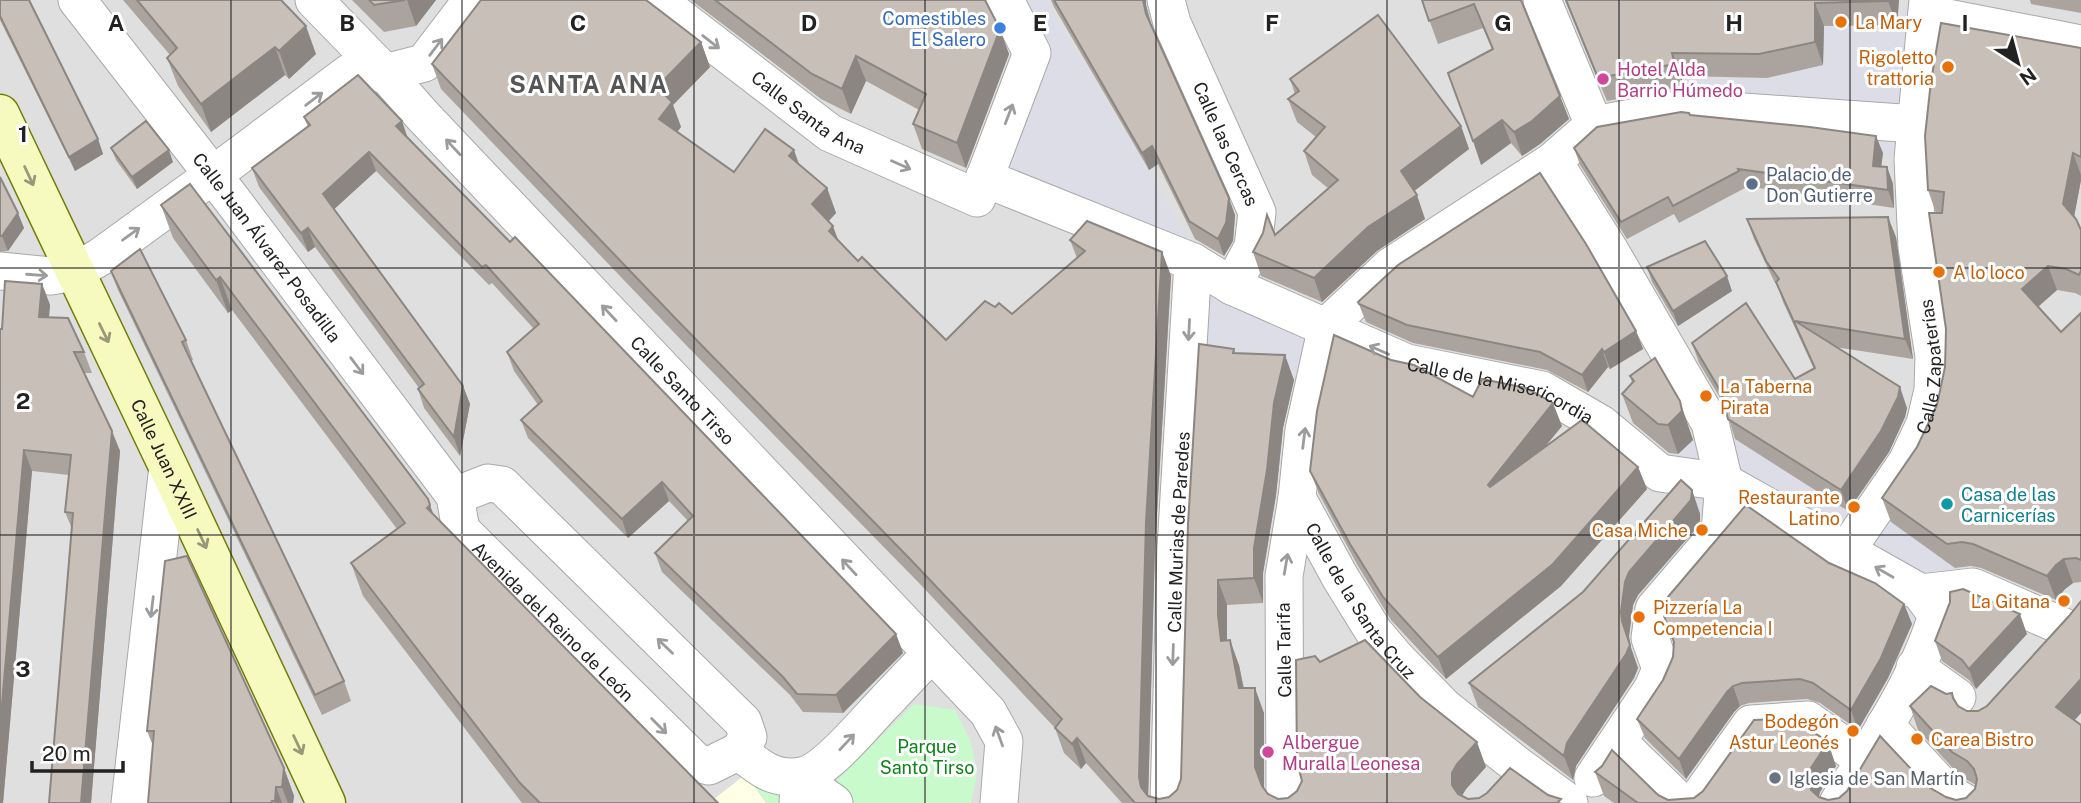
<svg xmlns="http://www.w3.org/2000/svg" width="2081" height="803" font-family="'Public Sans',sans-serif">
  <rect width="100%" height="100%" fill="#f2efe9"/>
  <rect fill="#e0dfdf" x="0" y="0" width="2081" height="803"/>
  <polygon fill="#ffffe5" points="746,774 766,803 709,803"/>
  <polygon fill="#c8facc" points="914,704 955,710 971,742 977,774 971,803 767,803 746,774 790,803 833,784"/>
  <polygon fill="#e2e2e2" points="506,506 735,735 695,747 467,521"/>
  <g fill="#dddde8">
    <polygon points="1027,0 1048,0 1049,5 1192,244 1004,168 1051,50"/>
    <polygon points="1918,0 1956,0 1931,163 1816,144 1680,97 1684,78 1767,78 1823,65 1824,26 1900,25 1902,9"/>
    <polygon points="1209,289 1308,332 1297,380 1259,378 1199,368"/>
    <polygon points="1706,427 1729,435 1858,517 1882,516 1976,581 1938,643 1882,603 1716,527 1678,494 1666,466"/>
  </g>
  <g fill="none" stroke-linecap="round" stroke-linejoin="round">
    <g stroke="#a9a9a9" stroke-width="39">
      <g id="street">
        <path id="s1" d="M77 0 233 201 455 496 461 530 697 763 709 766 739 751C758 767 774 781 802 776 827 771 867 720 886 701 901 685 916 669 931 654"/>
        <path id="s2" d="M314 0 385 73 422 115 988 712 1004 741 999 803"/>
        <path id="s3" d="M657 0 830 133 977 198 1032 53 1005 0"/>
        <path id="s4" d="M1166 0 1172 23 1257 212 1253 247 1232 286"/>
        <polyline points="1542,0 1594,125"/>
        <polyline points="1927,14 2081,44"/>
        <polyline points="1594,125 1686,108 1916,124"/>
        <polyline points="1553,161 1610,251 1710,423 1724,482 1720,532 1654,609 1650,638 1661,669 1653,688 1593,778"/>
        <path id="s5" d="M984 178 1193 262 1232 286 1407 363 1542 390 1601 424 1660 473 1724 482 1921 593 1937 615C1918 679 1873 746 1838 803"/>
        <polyline points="0,271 51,276 74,272 100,257 213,175 349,73 385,73 424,63 472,0"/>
        <path id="s6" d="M1327 326 1304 430 1297 498 1340 577 1374 632 1396 658 1444 707 1517 765 1569 803"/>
        <polyline points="1327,326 1391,266 1553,161 1594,125"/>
        <polyline points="455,496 488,483 502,485 743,722 748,737 739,751"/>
        <path id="s7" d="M1846 551 1907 462 1925 424 1933 390 1934 356 1917 247 1913 159 1928 0"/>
        <polyline points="1921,593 1973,587 2062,626"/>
        <polyline points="1915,667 1957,697"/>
        <polyline points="1885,725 1947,792 1965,803"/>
        <polyline points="1618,742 1681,803"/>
        <polyline points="130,803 168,466"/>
        <polyline points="801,803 798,800 817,791 834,803"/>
        <path id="s8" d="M1169 803 1176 548 1193 262"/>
        <polyline points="1290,803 1285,791 1284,576 1297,498"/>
        <polyline points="1695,803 1751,724 1808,720 1864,760"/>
      </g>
    </g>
    <g stroke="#707d05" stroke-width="41">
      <g id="secondary">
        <path id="s9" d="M0 114 168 466 326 803"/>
      </g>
    </g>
    <use href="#street" stroke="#fff" stroke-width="37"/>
    <use href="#secondary" stroke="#f7fabf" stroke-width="38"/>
  </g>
  <g fill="#aba49e">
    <polygon points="0,0 98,139 103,154 75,171 0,20"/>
    <polygon points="123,0 281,0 316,54 289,79 285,75 211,132 178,86 167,58 170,55"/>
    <polygon points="352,0 436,0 416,26 384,32"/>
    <polygon points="691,0 985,0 1009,54 966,168 922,149 913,124 919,110 866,81 851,114 821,99"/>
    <polygon points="1051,0 1146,0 1146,5 1151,23 1235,215 1233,241 1224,256 1195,239 1158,164 1149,170 1054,7"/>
    <polygon points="1422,0 1522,4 1569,119 1540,144 1522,156 1511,143 1481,165 1492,49 1483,28 1438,44"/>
    <polygon points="1565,0 1899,0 1897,25 1824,26 1823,65 1767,78 1681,76 1684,87 1607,101"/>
    <polygon points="2030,0 2081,0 2081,13 2031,4"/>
    <polygon points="701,42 710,67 673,105 681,127 677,132 734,172 799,165 827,188 836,213 829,221 839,241 858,261 946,340 995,307 1012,314 1077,258 1070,240 1162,252 1171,276 1155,547 1148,795 1159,799 1169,797 1177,790 1181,779 1234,349 1235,353 1294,380 1283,428 1276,495 1263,573 1263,603 1227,605 1227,641 1239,665 1244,688 1264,713 1264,789 1268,794 1278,799 1288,798 1297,791 1302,781 1320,662 1486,767 1466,789 1462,796 1468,799 1548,795 1562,803 1122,803 1086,763 1081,769 1064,753 1055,728 919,583 686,345 441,89 432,64"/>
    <polygon points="2081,48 2081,180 2074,216 2081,230 2081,296 2075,293 2057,290 2038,307 2061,332 2081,313 2081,582 2073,583 2065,589 2056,600 1981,568 1971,566 1955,568 1891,522 1882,498 1917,447 1937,405 1945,367 1946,329 1936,213 1928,190"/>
    <polygon points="1290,79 1461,126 1469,149 1414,191 1425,219 1377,251 1322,302 1261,276 1253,252 1329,189 1312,175 1304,151 1316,137 1297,122 1288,99 1295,94"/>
    <polygon points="1690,115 1883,153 1881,167 1887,167 1893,184 1894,208 1745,186 1745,188 1679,223 1674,214 1627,239 1580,165 1574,148"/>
    <polygon points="304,117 408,139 896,634 903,653 843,713 803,712 790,695 662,572 655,553 688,521 669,501 628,538 528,438 521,420 538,405 514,371 507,352 534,329 492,283 489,285 376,171 334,209 463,386 470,404 460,456 424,408 418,389 419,388 315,247 308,252 259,187 252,168 308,127"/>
    <polygon points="111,148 173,162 137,189 116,160"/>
    <polygon points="0,177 24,228 8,251 0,252"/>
    <polygon points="161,205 434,515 718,803 522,803 363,596 351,563 397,529 232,310 228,313 173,238"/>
    <polygon points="1747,219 1896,237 1913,359 1835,347 1907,408 1905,417 1889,452 1848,511 1735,439 1725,406 1699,363 1692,343 1795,379 1814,369 1783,302 1778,287 1774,281 1754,239"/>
    <polygon points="1647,267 1732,291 1678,326 1652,282"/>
    <polygon points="111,271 186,340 193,360 191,361 344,681 351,701 322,715 118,290"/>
    <polygon points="42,284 50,305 49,317 84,352 92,373 84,373 120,451 91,803 49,803 72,529 65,512 69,475 32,471 3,803 0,803 2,329"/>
    <polygon points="1358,302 1636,331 1643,349 1610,369 1608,367 1588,392 1547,370 1413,343 1366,322"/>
    <polygon points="1630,376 1690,431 1693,440 1678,454 1669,453 1633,423 1622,394 1632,383"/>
    <polygon points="1473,397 1562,426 1543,448 1638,467 1647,489 1561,586 1446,679 1391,620 1358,566 1319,494 1310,471"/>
    <polygon points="1692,490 1700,514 1700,524 1638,595 1633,605 1629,636 1630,645 1638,668 1634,678 1576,766 1573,780 1478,707 1469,683 1583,592"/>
    <polygon points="165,561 284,768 294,796 293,803 148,803 153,746 147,731"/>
    <polygon points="1829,563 1904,604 1912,624 1888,678 1858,730 1820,703 1807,699 1749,703 1740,706 1734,712 1686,779 1645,738 1637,719"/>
    <polygon points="2027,634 1976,689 1969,680 1942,661 1935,641"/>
    <polygon points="1952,693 1958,706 1967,711 2081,713 2074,720 2081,803 1614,803 1604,796 1595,772 1658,795 1668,800 1694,798 1836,766 1820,792 1819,797 1828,800 1927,786 1946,797 1956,800 1966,798 1975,789 1976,785 1960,776 1918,730 1910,706 1946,694"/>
  </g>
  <g fill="#8b8681">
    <polygon points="407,0 436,0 416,26"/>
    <polygon points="1143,0 1146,0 1146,5 1153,31"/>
    <polygon points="1888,0 1899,0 1897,25 1888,1"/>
    <polygon points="1815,3 1824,26 1823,65 1815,42"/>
    <polygon points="306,26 316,54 289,79 279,51"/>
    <polygon points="1000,29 1009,54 966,168 957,143"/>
    <polygon points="701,42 710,67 673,105 681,127 668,144 659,119 657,87"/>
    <polygon points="275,47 285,75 211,132 201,104"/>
    <polygon points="1672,53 1681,76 1684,87 1675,64"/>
    <polygon points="856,56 866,81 851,114 842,89"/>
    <polygon points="1560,96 1569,119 1540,144 1522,156 1514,132"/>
    <polygon points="1502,120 1511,143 1481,165 1473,141"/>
    <polygon points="402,121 408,139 396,126"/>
    <polygon points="1461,126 1469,149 1409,195 1401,171"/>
    <polygon points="1876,136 1883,153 1879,183 1873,166"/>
    <polygon points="98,139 103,154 75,171 69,157"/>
    <polygon points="1152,146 1158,164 1149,170 1142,153"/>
    <polygon points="169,150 173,162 137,189 132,177"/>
    <polygon points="794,150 803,175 789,156"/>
    <polygon points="369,152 376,171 330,213 323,194"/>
    <polygon points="2073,153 2081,175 2081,180 2072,228 2063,204"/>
    <polygon points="1887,167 1893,184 1894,208 1888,190"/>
    <polygon points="827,188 836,213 821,229 812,204"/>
    <polygon points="1417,195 1425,219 1377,251 1322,302 1314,278 1368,227"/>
    <polygon points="1229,198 1235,215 1233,241 1224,256 1218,239"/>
    <polygon points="18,213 24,228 8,251 2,236"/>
    <polygon points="1888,217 1896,237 1913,359 1905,339"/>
    <polygon points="833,226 842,251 829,231"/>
    <polygon points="308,228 315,247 308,252 301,233"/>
    <polygon points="1162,252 1171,276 1155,547 1148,803 1141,787 1139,777 1146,522"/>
    <polygon points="2048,266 2057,290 2031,313 2022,289"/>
    <polygon points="1727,276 1732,291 1678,326 1673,311"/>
    <polygon points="220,277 232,310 228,313 216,280"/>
    <polygon points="42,284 50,305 47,337 39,317"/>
    <polygon points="1636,331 1643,349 1610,369 1604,352"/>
    <polygon points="1602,349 1608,367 1588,392 1582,375"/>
    <polygon points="1285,355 1294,380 1283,428 1276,495 1263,573 1263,603 1254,578 1254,548 1274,403"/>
    <polygon points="463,386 470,404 460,456 454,437"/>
    <polygon points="1900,387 1907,408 1905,417 1889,452 1848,511 1841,490"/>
    <polygon points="1680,401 1693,440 1678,454 1668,425"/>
    <polygon points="1553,403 1562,426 1496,507 1488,485"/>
    <polygon points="112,431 120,451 91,803 81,803"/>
    <polygon points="24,450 32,471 3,803 0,803 0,727"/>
    <polygon points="1638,467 1647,489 1561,586 1446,679 1438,657"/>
    <polygon points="662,482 669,501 628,538 622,519"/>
    <polygon points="1692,490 1700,514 1700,524 1638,595 1633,605 1629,636 1630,645 1638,668 1634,678 1576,766 1573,780 1564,756 1567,743 1622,621 1621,612 1625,582 1629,572"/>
    <polygon points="430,505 442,538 427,508"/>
    <polygon points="2064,559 2073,583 2065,589 2056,600 2047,576 2056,565"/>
    <polygon points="1218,580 1227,605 1227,640 1230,666 1221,641 1218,615"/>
    <polygon points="1904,604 1912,624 1888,678 1858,730 1851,710"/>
    <polygon points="2020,614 2027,634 1976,689 1969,669"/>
    <polygon points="896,634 903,653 843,713 836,695"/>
    <polygon points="1230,640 1239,665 1248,713 1239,688"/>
    <polygon points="2081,679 2081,713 2065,731 2056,707"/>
    <polygon points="1733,686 1740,706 1734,712 1686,779 1679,759 1727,692"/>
    <polygon points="1255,688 1264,713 1264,792 1255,767"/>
    <polygon points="1077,738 1086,763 1081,769 1072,744"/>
    <polygon points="1477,742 1486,767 1466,789 1461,797 1452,785 1452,773 1457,764"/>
    <polygon points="1828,742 1836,766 1820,792 1817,802 1811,790 1808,778 1811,768"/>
    <polygon points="284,768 294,796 293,803 288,803 282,787"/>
    <polygon points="276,787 282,803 275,803"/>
  </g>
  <g fill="#c7bfb8" stroke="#8b8681" stroke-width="2">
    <polygon points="0,0 29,0 98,139 69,157 0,16"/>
    <polygon points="137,0 281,0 306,26 279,51 275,47 201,104 167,58 177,48"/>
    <polygon points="369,0 405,0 374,5"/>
    <polygon points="481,0 646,0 701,42 657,87 672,102 659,119 734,172 765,129 794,150 789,156 827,188 812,204 833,226 829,231 858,261 862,257 946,340 985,301 995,307 999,303 1012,314 1085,251 1070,240 1087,221 1162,252 1146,522 1139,777 1141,787 1148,796 1159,799 1169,797 1177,790 1181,779 1188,524 1199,344 1234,349 1233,353 1285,355 1274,403 1267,470 1254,548 1254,578 1218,580 1218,615 1221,641 1230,640 1239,688 1255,688 1255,767 1262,786 1268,794 1278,799 1288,798 1297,791 1302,781 1297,762 1296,660 1315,656 1320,662 1365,640 1420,697 1477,742 1457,764 1452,773 1452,785 1458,794 1468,799 1479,798 1487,793 1510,768 1548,795 1561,799 1557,803 1135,803 1077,738 1072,744 1055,728 1062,719 909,558 677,320 432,64"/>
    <polygon points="715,0 985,0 1000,29 957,143 913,124 926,94 856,56 842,89 812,74"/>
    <polygon points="1054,0 1143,0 1146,14 1229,198 1226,223 1218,239 1189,221 1152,146 1142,153"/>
    <polygon points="1422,0 1521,0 1560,96 1532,121 1514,132 1502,120 1473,141 1448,73 1493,49 1474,4 1429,21"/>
    <polygon points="1566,0 1888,0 1888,1 1815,3 1815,42 1759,54 1672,53 1675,64 1598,78"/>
    <polygon points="1378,15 1461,126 1401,171 1417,195 1368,227 1314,278 1253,252 1263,233 1267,215 1275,235 1338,180 1304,151 1325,127 1288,99 1299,91 1290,79"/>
    <polygon points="1941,23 2081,48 2081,157 2073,153 2063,204 2076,219 2081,230 2081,271 2079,275 2066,269 2048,266 2022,289 2061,332 2081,313 2081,560 2076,558 2064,559 2056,565 2047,576 1973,544 1962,542 1947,544 1882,498 1917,447 1937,405 1945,367 1946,329 1929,213 1942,213 1944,192 1928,190 1925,136 1931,81"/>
    <polygon points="358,75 402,121 396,126 510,242 515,237 896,634 836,695 797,694 783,677 655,553 693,516 662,482 622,519 521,420 542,401 507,352 539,324 486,265 482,267 369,152 323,194 463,386 454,437 418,389 424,384 308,228 301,233 252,168 310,125 304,117"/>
    <polygon points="1681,112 1689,113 1690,115 1810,127 1876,136 1873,166 1887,167 1888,190 1738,169 1739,171 1673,206 1668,197 1621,222 1574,148 1597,127"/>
    <polygon points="146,121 169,150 132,177 111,148"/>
    <polygon points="1540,173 1586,244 1636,331 1604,352 1602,349 1582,375 1540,352 1407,325 1359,304 1358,302 1398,265"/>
    <polygon points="0,177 18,213 2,236 0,236"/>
    <polygon points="190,184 428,499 430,505 427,508 718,803 540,803 520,783 351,563 405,523 220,277 216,280 161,205"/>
    <polygon points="1888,217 1905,339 1795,321 1900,387 1898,397 1881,431 1841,490 1728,419 1721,392 1692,343 1746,303 1795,379 1815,368 1776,282 1779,279 1766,261 1747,219"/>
    <polygon points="1705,241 1727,276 1673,311 1647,267"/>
    <polygon points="140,249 186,340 182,342 344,681 315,695 111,271"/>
    <polygon points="5,281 42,284 39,317 68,318 84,352 74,352 112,431 81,803 49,803 73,513 65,512 71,455 24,450 0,727 0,329 2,329"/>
    <polygon points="1334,335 1391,360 1414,365 1473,397 1482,379 1526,388 1553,403 1488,485 1490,487 1582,420 1638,467 1553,564 1438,657 1383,597 1350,544 1310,471 1317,411"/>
    <polygon points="1655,358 1680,401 1682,411 1668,425 1658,424 1622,394 1634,381 1630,376"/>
    <polygon points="1681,480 1692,490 1691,500 1629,572 1625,582 1621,612 1622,621 1630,645 1626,654 1567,743 1564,756 1469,683 1583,592"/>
    <polygon points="1746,505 1829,563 1875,583 1904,604 1881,658 1851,710 1813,683 1800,679 1742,683 1733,686 1727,692 1679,759 1637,719 1663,680 1673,657 1674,642 1664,616 1667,598"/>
    <polygon points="187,556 284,768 282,787 276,787 275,801 272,801 271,803 148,803 154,731 147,731 165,561"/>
    <polygon points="1963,589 2020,614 1969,669 1962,660 1935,641 1950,602 1950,592"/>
    <polygon points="2081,601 2081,679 2056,707 2081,725 2081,803 1638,803 1595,772 1602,766 1612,750 1658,795 1668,800 1694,798 1703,791 1754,720 1793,718 1828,742 1811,768 1808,778 1811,790 1819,797 1828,800 1839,798 1847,791 1880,736 1927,786 1946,797 1956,800 1966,798 1975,789 1977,779 1974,769 1967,761 1952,752 1910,706 1931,686 1946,694 1952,693 1953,698 1958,706 1967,711 1978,711 1987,706 2069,616"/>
  </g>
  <defs><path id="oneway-shaft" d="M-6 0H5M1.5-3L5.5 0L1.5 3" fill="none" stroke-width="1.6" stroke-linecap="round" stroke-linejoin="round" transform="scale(1.75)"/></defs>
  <g stroke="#9c9c9c">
    <use href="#oneway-shaft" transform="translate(711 42) rotate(38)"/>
    <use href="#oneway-shaft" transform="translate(436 47) rotate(-53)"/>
    <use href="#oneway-shaft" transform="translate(314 99) rotate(-37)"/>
    <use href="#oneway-shaft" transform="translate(1009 114) rotate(-69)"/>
    <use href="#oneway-shaft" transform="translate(453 147) rotate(-133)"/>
    <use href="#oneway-shaft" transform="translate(901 165) rotate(24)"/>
    <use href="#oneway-shaft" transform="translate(131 234) rotate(-36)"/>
    <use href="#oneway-shaft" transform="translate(37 275) rotate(4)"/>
    <use href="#oneway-shaft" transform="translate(609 313) rotate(-133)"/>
    <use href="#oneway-shaft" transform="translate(1189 330) rotate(93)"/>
    <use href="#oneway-shaft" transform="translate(1379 350) rotate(-156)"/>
    <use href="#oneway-shaft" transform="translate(357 366) rotate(53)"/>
    <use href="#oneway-shaft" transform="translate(1304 438) rotate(-83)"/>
    <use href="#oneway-shaft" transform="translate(1286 564) rotate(-80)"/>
    <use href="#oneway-shaft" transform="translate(849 567) rotate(-133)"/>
    <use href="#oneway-shaft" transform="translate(1884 572) rotate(-150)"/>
    <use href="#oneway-shaft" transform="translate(152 607) rotate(97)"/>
    <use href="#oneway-shaft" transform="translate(665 646) rotate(-136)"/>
    <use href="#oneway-shaft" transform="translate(1173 655) rotate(92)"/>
    <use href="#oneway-shaft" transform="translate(659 726) rotate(45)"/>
    <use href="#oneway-shaft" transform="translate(999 736) rotate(-110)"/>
    <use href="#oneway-shaft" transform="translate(847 742) rotate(-47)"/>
  </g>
  <g stroke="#979978">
    <use href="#oneway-shaft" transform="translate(29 176) rotate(65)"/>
    <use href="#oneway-shaft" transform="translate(104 333) rotate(64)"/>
    <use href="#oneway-shaft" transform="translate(202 539) rotate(65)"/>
    <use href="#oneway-shaft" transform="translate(298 745) rotate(65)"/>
  </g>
  <path fill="none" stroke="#222" stroke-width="2" stroke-opacity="0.55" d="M231 0V803M462 0V803M694 0V803M925 0V803M1156 0V803M1387 0V803M1619 0V803M1850 0V803M0 268H2081M0 535H2081"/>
  <g fill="#e8710a" stroke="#fff" stroke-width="2.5">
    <circle cx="1841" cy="22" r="7"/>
    <circle cx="1948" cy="67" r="7"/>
    <circle cx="1939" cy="272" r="7"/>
    <circle cx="1706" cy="396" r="7"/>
    <circle cx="1854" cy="507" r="7"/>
    <circle cx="1702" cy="530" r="7"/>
    <circle cx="2064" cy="601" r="7"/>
    <circle cx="1639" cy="617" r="7"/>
    <circle cx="1853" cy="731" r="7"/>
    <circle cx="1917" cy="739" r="7"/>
  </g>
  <circle fill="#3f7fe0" stroke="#fff" stroke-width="2.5" cx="1000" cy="28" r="7"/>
  <g fill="#d1479c" stroke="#fff" stroke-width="2.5">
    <circle cx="1603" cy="79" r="7"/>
    <circle cx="1268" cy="752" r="7"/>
  </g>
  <circle fill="#5c6f8a" stroke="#fff" stroke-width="2.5" cx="1752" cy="184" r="7"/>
  <circle fill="#0f9aa8" stroke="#fff" stroke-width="2.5" cx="1947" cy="504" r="7"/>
  <circle fill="#6b7280" stroke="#fff" stroke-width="2.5" cx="1775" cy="778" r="7"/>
  <g text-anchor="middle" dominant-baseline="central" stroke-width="6" stroke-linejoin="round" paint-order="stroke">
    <g font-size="18" fill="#366cbe" stroke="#fff" text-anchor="end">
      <text x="986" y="18">Comestibles<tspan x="986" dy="21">El Salero</tspan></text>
    </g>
    <g font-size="18" fill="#c56008" stroke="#fff" text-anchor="start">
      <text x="1855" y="22">La Mary</text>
      <text x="1934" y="57" text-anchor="end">Rigoletto<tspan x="1934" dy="21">trattoria</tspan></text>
      <text x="1953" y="272">A lo loco</text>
      <text x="1720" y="386">La Taberna<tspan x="1720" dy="21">Pirata</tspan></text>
      <text x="1840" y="497" text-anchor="end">Restaurante<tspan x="1840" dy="21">Latino</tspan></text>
      <text x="1688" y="530" text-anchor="end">Casa Miche</text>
      <text x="2050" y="601" text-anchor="end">La Gitana</text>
      <text x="1653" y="607">Pizzería La<tspan x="1653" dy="21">Competencia I</tspan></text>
      <text x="1839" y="721" text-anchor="end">Bodegón<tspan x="1839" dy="21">Astur Leonés</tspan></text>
      <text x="1931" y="739">Carea Bistro</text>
    </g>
    <g font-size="18" fill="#b23c85" stroke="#fff" text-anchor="start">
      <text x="1617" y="69">Hotel Alda<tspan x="1617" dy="21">Barrio Húmedo</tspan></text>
      <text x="1282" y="742">Albergue<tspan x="1282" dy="21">Muralla Leonesa</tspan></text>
    </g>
    <g font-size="18" fill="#222" stroke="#fff">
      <text stroke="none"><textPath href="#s3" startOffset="189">Calle Santa Ana</textPath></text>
      <text stroke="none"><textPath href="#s4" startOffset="156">Calle las Cercas</textPath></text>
      <text stroke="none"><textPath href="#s1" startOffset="312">Calle Juan Álvarez Posadilla</textPath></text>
      <text stroke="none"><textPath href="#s7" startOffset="208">Calle Zapaterías</textPath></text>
      <text stroke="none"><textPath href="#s2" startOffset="537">Calle Santo Tirso</textPath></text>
      <text stroke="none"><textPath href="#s5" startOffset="560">Calle de la Misericordia</textPath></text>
      <text stroke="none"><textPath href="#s9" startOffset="382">Calle Juan XXIII</textPath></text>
      <text stroke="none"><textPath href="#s8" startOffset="271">Calle Murias de Paredes</textPath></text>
      <text stroke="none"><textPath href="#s6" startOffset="296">Calle de la Santa Cruz</textPath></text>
      <text stroke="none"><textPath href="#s1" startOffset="788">Avenida del Reino de León</textPath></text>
      <text transform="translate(1284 650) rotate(-91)">Calle Tarifa</text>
    </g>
    <g font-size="18" fill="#4e5e75" stroke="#fff" text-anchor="start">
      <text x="1766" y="174">Palacio de<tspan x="1766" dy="21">Don Gutierre</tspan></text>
    </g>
    <g font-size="18" fill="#0d838f" stroke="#fff" text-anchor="start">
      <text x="1961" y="494">Casa de las<tspan x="1961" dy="21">Carnicerías</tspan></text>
    </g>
    <g font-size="18" fill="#0c8416" stroke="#fff">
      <text x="927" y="746">Parque<tspan x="927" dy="21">Santo Tirso</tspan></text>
    </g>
    <g font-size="18" fill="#5b616d" stroke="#fff" text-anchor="start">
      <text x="1789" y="778">Iglesia de San Martín</text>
    </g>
    <g font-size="24" font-weight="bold" letter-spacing="2" fill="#555" stroke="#fff">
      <text x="589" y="84">SANTA ANA</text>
    </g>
  </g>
  <g font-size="23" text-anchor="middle" font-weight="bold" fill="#222" stroke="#fff" stroke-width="6" stroke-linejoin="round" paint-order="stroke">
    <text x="116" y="31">A</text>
    <text x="347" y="31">B</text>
    <text x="578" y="31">C</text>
    <text x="809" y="31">D</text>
    <text x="1040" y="31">E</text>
    <text x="1272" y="31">F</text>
    <text x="1503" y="31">G</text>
    <text x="1734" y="31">H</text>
    <text x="1965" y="31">I</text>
    <text x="23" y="142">1</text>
    <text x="23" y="409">2</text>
    <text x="23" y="677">3</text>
  </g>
  <g transform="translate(2018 63) rotate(144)" stroke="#ffffff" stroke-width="5" paint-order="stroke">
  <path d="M0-5L12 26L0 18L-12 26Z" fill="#222222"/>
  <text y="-10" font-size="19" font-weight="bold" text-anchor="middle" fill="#222222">N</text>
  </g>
  <path d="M32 761v10h91v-10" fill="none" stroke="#222222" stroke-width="3.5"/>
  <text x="42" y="761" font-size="21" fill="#222222" stroke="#ffffff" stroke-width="5" paint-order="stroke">20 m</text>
</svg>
